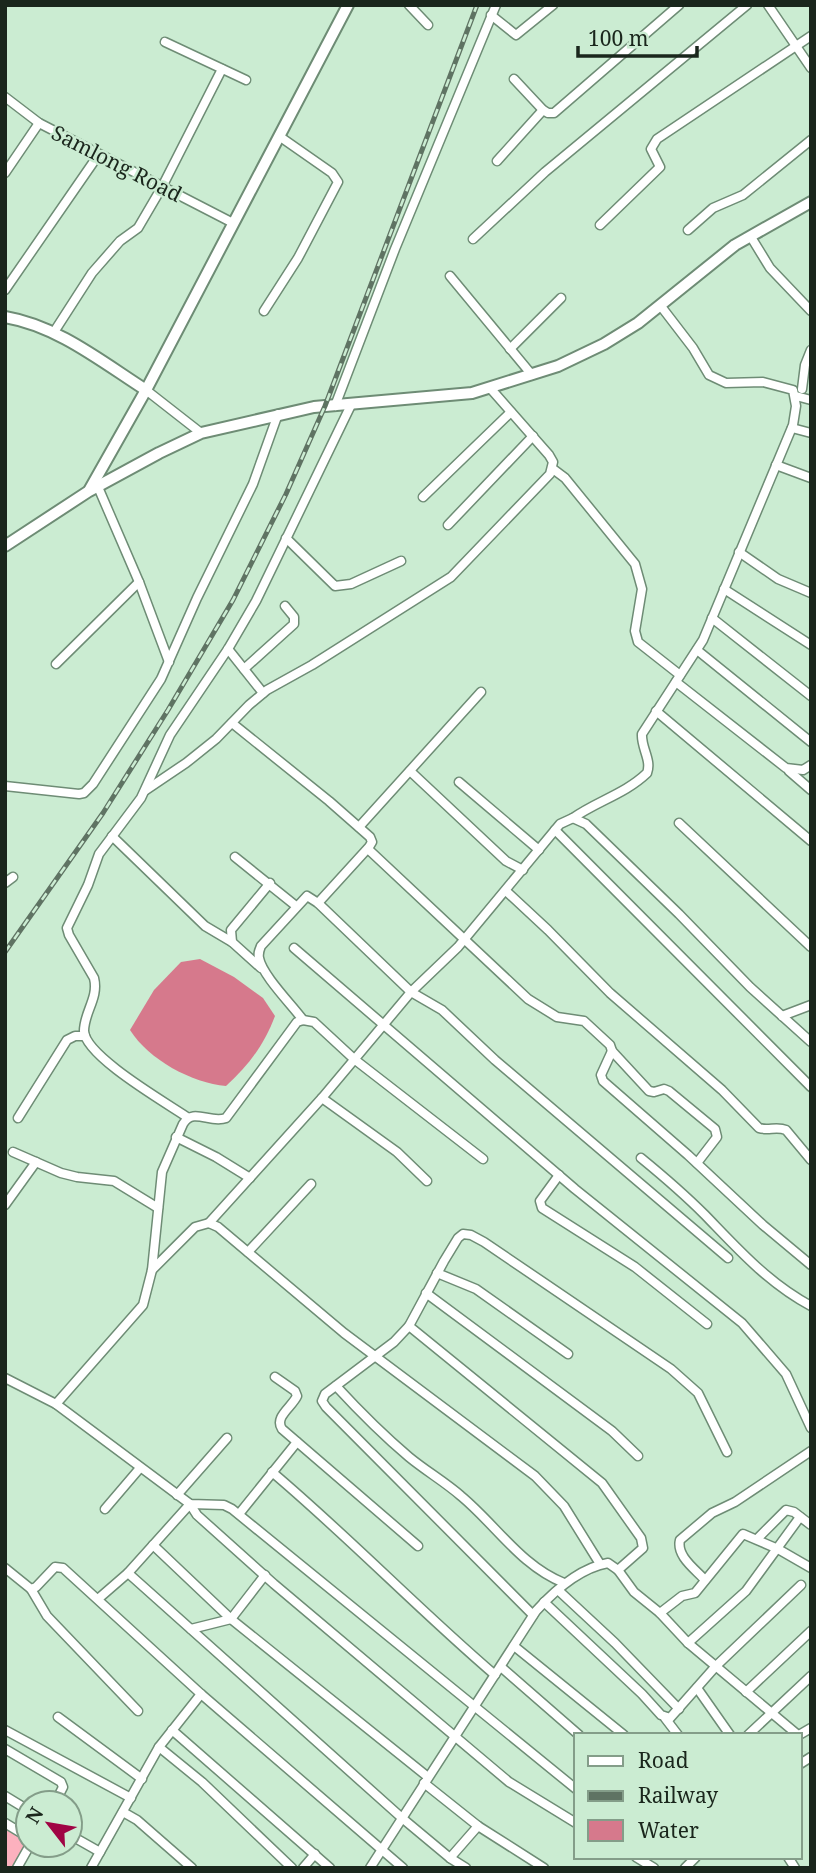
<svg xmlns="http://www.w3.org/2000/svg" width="816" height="1873" font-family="'Noto Serif',serif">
  <rect width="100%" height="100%" fill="#cbecd2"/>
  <polygon fill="#fcb1be" points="5,1829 28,1843 13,1868 5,1868"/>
  <path fill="#d6798c" d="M200 959 234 977 263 998 275 1016C264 1045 249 1065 226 1086 192 1083 149 1060 130 1030L154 990 181 962Z"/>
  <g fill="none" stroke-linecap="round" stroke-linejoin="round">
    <g stroke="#6e8c75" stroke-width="11">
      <g id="minor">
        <polyline points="409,5 428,25"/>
        <polyline points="768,5 811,68"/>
        <polyline points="491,15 516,35 553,5"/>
        <polyline points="165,42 246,80"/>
        <polyline points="514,79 543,110 548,113 554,113 679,5"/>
        <polyline points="5,97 39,123 233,223"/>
        <polyline points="497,161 543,110"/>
        <polyline points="5,173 39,123"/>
        <polyline points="600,225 660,167 651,149 657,139 811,36"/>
        <polyline points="688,230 713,208 743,195 811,140"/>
        <polyline points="751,237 770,268 811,311"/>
        <polyline points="473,239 545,172 747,5"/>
        <polyline points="450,276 532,375"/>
        <polyline points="5,290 99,154"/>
        <polyline points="264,311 298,258 338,182 332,173 279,136"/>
        <polyline points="54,332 92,273 120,241 138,228 162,187 222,69"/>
        <polyline points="510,349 561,298"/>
        <polyline points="802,389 805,365 811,350"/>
        <polyline points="146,390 201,433"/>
        <polyline points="796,396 811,400"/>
        <polyline points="335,406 395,249 496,5"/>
        <polyline points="792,428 811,433"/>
        <polyline points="776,465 811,478"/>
        <polyline points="553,469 565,478 635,564 642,589 635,631 638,642 680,675"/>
        <polyline points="98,487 139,582 169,662"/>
        <polyline points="423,497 511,412"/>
        <polyline points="448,525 533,436"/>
        <polyline points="286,538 335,586 351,584 401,561"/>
        <polyline points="739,552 778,579 811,593"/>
        <polyline points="724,589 811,645"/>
        <polyline points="712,618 811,696"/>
        <polyline points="228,649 263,693"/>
        <polyline points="697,650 811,742"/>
        <polyline points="56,664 139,582"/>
        <polyline points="244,669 294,624 294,617 285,606"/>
        <polyline points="676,682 786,768 803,770 811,765"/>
        <polyline points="656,711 811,841"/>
        <polyline points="232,723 329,801 370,837 372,842 369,847 318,903"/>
        <polyline points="410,771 506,861 523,870"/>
        <polyline points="789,771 811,790"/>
        <polyline points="459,782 539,850"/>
        <polyline points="5,786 79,794 84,793 93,784 161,679 197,598 253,484 278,414"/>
        <polyline points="146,790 186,763 216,739 249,705 267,690 312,665 451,577 550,474 553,462 549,455 491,389"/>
        <path d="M573 818C597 801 625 794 647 773 652 760 641 748 642 734L703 640 793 425 796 406 793 390 763 382 726 383 709 375 693 348 660 305"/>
        <polyline points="679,823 811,947"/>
        <polyline points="359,827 481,692"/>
        <polyline points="555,830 811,1087"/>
        <polyline points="112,836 205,926 232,942"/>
        <polyline points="368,849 528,999 557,1017 584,1021 610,1045 612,1051 601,1075 603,1081 688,1155 763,1225 811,1265"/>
        <polyline points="235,857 296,906"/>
        <polyline points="5,883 13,877"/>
        <path d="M506 891 548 930 610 993 722 1090 759 1128C768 1131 777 1126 786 1130L811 1160"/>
        <polyline points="294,948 575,1189 742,1323 786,1374 811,1428"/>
        <polyline points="261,968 232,942 231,930 270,883"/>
        <polyline points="782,1016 811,1005"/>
        <path d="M303 1020C292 1005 262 975 259 958 258 953 259 951 261 946L307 896 318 903 411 992 442 1010 495 1060 728 1258"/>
        <polyline points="612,1051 649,1091 654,1092 664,1089 669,1091 715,1129 717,1137 697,1163"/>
        <polyline points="322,1098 397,1152 427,1181"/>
        <path d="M187 1117C165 1102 85 1056 84 1031 84 1012 99 998 94 978L69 935 67 928 88 885 99 854 141 798 170 735 228 649 256 601 351 405"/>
        <polyline points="18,1118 67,1040 75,1036 85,1036"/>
        <polyline points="176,1137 216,1157 250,1178"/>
        <polyline points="13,1152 61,1173 77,1177 114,1181 158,1208"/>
        <path d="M641 1158C663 1176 685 1195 705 1215 738 1249 768 1283 811 1306"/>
        <polyline points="559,1175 540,1201 542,1208 635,1267 707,1324"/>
        <polyline points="5,1205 36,1162"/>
        <polyline points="209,1223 322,1098 411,992 458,947 560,824 573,818 586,824 679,914 750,987 811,1042"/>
        <polyline points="248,1252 311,1184"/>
        <polyline points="152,1270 195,1227 209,1223 218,1227 344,1333 535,1476 564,1506 600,1564"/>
        <polyline points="437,1273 476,1289 568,1354"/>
        <polyline points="426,1293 612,1431 638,1456"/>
        <path d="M275 1377 295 1391 297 1396C292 1407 274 1417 282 1429L418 1546"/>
        <polyline points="5,1378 56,1404 190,1504 224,1505 232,1509 576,1789"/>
        <path d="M336 1386C359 1411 383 1435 409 1457 426 1471 445 1482 461 1496 496 1525 521 1566 564 1583"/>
        <path d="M56 1404 143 1305 152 1270 162 1172 183 1124C193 1107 210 1124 226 1118L297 1022 303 1020 314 1022 354 1059 483 1159"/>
        <path d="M272 1472C349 1537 419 1610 495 1675"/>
        <polyline points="177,1495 227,1438"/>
        <polyline points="105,1509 140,1468"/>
        <polyline points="239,1514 297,1442"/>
        <polyline points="757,1539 786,1510 794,1512 811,1525"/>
        <polyline points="153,1545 231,1619 428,1777"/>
        <polyline points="5,1568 31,1589 36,1587 55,1567 63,1568 201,1694 403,1868"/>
        <polyline points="618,1570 634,1592 660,1613 688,1643 798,1735"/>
        <polyline points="128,1573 190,1504 197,1515 274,1584 509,1782 576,1823"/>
        <path d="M705 1580C695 1569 676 1556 680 1540L712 1513 735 1502 811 1451"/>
        <polyline points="31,1589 47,1616 138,1711"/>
        <polyline points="558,1590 615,1643 679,1709"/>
        <polyline points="98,1599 128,1573 402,1818 450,1858 466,1868"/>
        <polyline points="544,1602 642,1694 661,1715 670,1718 716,1666 801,1585"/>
        <polyline points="660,1613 682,1596 695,1593 743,1534 778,1549 811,1568"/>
        <polyline points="533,1615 326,1407 322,1401 325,1394 394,1342 409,1326 444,1261 458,1238 463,1234 471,1235 484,1242 671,1369 698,1393 727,1452"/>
        <polyline points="191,1629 231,1619 265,1575"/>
        <polyline points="688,1643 746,1591 800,1517"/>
        <polyline points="514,1646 624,1735"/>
        <polyline points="501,1667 579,1735"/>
        <polyline points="697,1688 730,1735"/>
        <polyline points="746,1692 811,1631"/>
        <polyline points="58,1717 142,1779"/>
        <polyline points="665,1718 678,1735"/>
        <polyline points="5,1730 131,1798"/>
        <polyline points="172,1730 330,1868"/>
        <polyline points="748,1735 811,1676"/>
        <polyline points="799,1735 811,1728"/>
        <polyline points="159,1747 202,1782 292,1868"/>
        <polyline points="5,1749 61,1782 63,1787 55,1803"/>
        <polyline points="800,1764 811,1757"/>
        <polyline points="424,1783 478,1826 544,1868"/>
        <polyline points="5,1796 28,1810"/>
        <polyline points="123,1812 137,1820 192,1868"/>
        <polyline points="5,1823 28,1837"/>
        <polyline points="70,1835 100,1852"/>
        <polyline points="636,1857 654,1868"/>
        <polyline points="788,1857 795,1868"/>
        <polyline points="450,1858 478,1826"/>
        <polyline points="17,1868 30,1845"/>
        <polyline points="91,1868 159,1747 201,1694"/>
        <polyline points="303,1868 315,1854"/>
        <path d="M370 1868 536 1611C555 1590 580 1568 608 1563L618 1570 643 1548 641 1538 602 1483 409 1326"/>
        <polyline points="685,1868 696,1857"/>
      </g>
    </g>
    <g stroke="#6e8c75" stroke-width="14">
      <g id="tertiary">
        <path d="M5 317C58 326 102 362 146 390"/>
        <polyline points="90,489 146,390 348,5"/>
        <polyline points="5,546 89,491 159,453 201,433 314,407 472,393 558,366 604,344 638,323 735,245 811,202"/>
      </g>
    </g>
    <use href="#minor" stroke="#fff" stroke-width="8"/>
    <use href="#tertiary" stroke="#fff" stroke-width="10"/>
    <g stroke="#5f7363" stroke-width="5">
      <polyline id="rail" points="5,952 103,813 168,710 233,600 286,494 325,406 477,5"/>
    </g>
    <use href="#rail" stroke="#cbecd2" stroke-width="2.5" stroke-dasharray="8" stroke-linecap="butt"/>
  </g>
  <g text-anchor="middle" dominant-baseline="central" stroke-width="5" stroke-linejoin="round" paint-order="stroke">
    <g font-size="21" fill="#1a261c" stroke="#cbecd2">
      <text transform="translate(117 163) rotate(27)">Samlong Road</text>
    </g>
  </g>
  <rect width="816" height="1873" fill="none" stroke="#1a261c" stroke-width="14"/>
  <rect x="574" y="1733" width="228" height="126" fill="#cbecd2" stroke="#849d89" stroke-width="2"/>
  <rect x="588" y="1756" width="35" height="10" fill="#ffffff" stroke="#849d89" stroke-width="2"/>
  <text x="638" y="1768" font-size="21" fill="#1a261c">Road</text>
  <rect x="588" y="1791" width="35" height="10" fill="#5f7363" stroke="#849d89" stroke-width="2"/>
  <text x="638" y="1803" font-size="21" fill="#1a261c">Railway</text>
  <rect x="588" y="1820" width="35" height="21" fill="#d6798c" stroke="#849d89" stroke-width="2"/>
  <text x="638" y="1838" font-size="21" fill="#1a261c">Water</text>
  <g transform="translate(49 1824) rotate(301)"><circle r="33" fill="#cbecd2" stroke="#849d89" stroke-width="2"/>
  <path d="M0-5L12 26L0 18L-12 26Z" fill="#a00444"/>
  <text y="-10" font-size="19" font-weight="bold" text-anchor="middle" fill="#1a261c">N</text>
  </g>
  <path d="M578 46v10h119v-10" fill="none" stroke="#1a261c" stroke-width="3.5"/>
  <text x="588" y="46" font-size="21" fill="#1a261c" stroke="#cbecd2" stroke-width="5" paint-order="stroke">100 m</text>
</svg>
